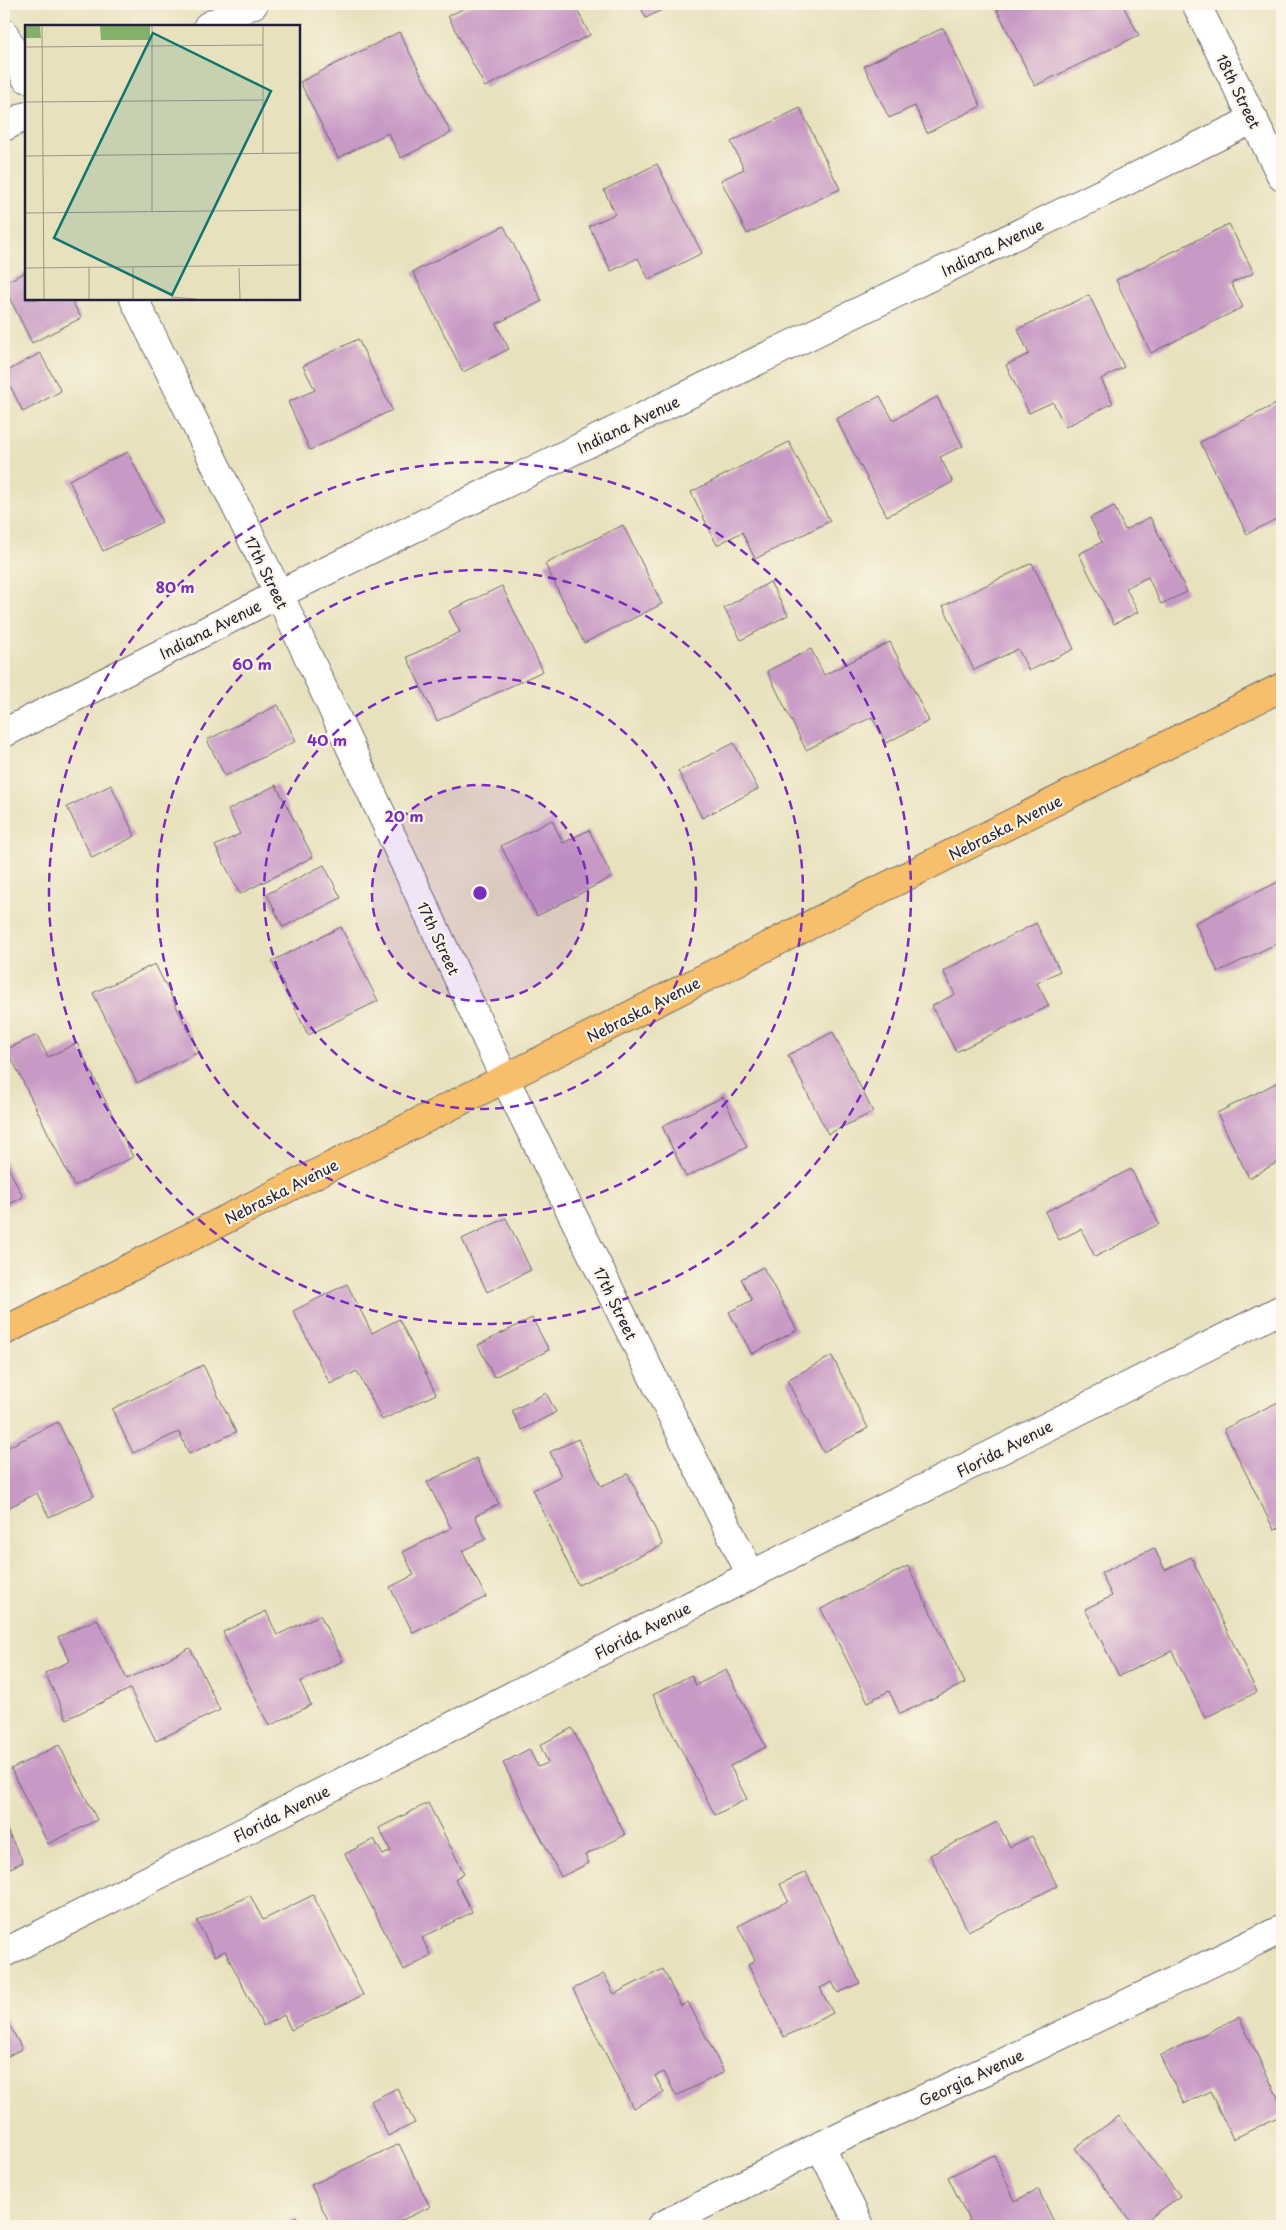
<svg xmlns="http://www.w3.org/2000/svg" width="1286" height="2230" font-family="'Playpen Sans',sans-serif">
  <rect width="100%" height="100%" fill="#fcf5e5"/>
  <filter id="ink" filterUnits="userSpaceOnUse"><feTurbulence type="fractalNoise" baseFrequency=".02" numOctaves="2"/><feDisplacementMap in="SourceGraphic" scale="10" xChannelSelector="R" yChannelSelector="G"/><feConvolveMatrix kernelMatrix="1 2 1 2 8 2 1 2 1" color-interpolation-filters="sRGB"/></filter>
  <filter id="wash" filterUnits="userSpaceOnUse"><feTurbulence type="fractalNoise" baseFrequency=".0096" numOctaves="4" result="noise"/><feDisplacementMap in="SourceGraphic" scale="20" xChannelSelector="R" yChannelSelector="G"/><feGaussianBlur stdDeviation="1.12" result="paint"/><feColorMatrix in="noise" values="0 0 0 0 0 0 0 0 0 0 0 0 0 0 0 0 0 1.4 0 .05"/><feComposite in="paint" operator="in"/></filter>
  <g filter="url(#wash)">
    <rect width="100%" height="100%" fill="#e8e1be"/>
    <g id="blocks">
      <g fill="#c799c5">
        <polygon points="473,4 574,4 590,35 485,87 448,16"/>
        <polygon points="639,4 673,4 646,18"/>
        <polygon points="1011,4 1122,4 1139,35 1035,86 997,10"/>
        <polygon points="943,28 981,106 927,133 915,106 889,118 864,66"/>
        <polygon points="399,32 451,133 401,158 388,133 338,158 300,82"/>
        <polygon points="800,108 840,189 747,234 721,180 744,169 731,142"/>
        <polygon points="657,164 702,253 649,280 638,258 611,271 589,226 615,214 604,190"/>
        <polygon points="1229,224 1254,273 1231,283 1243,307 1151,353 1116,280"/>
        <polygon points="504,226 542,301 496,324 509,349 463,372 413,272"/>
        <polygon points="26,272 26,299 71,299 81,318 32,343 4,287 4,283"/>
        <polygon points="1089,295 1124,367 1101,379 1113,403 1065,427 1053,402 1029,413 1006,365 1029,354 1018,329"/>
        <polygon points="358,339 392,410 310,450 288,402 315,390 303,366"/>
        <polygon points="40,353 61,391 23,412 4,373"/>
        <polygon points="880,396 893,420 937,397 963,446 940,457 953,482 887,516 836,419"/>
        <polygon points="1282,401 1282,516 1247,534 1200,442"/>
        <polygon points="789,442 830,521 755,559 742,532 717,545 691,492"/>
        <polygon points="128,452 162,522 103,551 69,480"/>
        <polygon points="1114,506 1125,530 1150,517 1187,592 1161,604 1148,577 1126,588 1138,612 1114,624 1079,554 1102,542 1090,518"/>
        <polygon points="623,525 662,604 584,643 545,564"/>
        <polygon points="1032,563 1074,649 1029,671 1018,649 974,670 943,606"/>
        <polygon points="770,582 788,615 741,640 724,608"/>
        <polygon points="502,586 543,671 437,721 407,657 460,632 449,611"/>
        <polygon points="890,642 929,721 886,743 872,717 806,750 767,671 811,649 824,675"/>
        <polygon points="278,705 296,741 225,776 207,740"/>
        <polygon points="734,743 758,789 702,818 678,771"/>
        <polygon points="111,785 135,836 92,858 67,807"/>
        <polygon points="276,785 313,857 240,894 215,846 240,834 228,810"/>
        <polygon points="552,820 563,843 589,830 612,877 537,916 501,846"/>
        <polygon points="324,865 341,898 283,927 267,894"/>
        <polygon points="1282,880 1282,941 1218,972 1195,923"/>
        <polygon points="1036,923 1060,971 1037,983 1049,1006 956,1052 932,1006 955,994 943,971"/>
        <polygon points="341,927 378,1001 308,1035 272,961"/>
        <polygon points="155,964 199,1052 137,1083 93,993"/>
        <polygon points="833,1032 873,1112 828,1134 788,1055"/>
        <polygon points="37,1035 48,1057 77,1043 133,1157 74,1186 7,1049"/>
        <polygon points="1282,1080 1282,1160 1249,1178 1217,1113"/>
        <polygon points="723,1097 747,1147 686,1177 662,1126"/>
        <polygon points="4,1159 23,1197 4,1207"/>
        <polygon points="1131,1169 1159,1224 1095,1257 1081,1229 1059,1240 1045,1212"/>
        <polygon points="506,1218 531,1270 487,1292 462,1239"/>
        <polygon points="763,1267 797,1330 752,1354 729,1312 752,1300 741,1279"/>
        <polygon points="347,1284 372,1333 399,1319 436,1394 382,1420 357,1371 330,1384 293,1311"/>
        <polygon points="532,1318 549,1350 494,1377 478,1345"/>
        <polygon points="832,1356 868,1428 823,1452 787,1380"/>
        <polygon points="203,1365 236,1432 189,1454 179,1432 133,1453 112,1409"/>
        <polygon points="546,1393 556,1412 522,1430 512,1411"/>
        <polygon points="1282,1400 1282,1526 1274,1530 1224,1429"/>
        <polygon points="58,1422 94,1496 49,1517 37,1493 4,1510 4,1449"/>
        <polygon points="578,1439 601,1486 628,1474 663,1545 578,1585 533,1490 561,1476 550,1452"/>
        <polygon points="476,1458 499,1504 475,1516 486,1539 462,1551 486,1597 413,1633 390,1587 414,1575 403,1552 451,1528 427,1482"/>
        <polygon points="1154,1548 1165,1570 1191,1557 1257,1692 1205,1718 1172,1651 1119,1676 1085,1609 1112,1596 1101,1573"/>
        <polygon points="908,1566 965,1683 900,1714 889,1691 868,1702 821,1609"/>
        <polygon points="266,1611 277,1635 320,1615 343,1661 300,1682 311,1705 269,1726 223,1632"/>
        <polygon points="97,1619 127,1679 190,1648 220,1710 156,1741 130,1689 67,1719 45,1673 70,1661 58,1637"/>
        <polygon points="726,1670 766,1747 730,1766 747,1799 715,1815 653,1695 691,1675 696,1685"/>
        <polygon points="572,1728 625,1835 585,1855 589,1863 561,1877 503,1763 529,1749 538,1767 548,1763 540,1745"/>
        <polygon points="59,1745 97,1820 48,1844 11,1769"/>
        <polygon points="428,1803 464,1873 455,1879 472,1912 422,1938 431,1956 404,1970 345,1854 374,1839 383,1855 391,1851 379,1828"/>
        <polygon points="997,1822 1010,1847 1032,1836 1057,1886 968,1931 930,1855"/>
        <polygon points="4,1824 23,1862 4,1871"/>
        <polygon points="806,1872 860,1983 838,1993 832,1982 820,1988 833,2013 784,2037 748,1965 755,1960 738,1926 788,1901 780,1884"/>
        <polygon points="250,1895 263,1920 313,1895 363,1995 291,2030 284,2015 263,2026 225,1951 215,1956 197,1921"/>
        <polygon points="663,1969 681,2006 688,2002 724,2072 676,2096 664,2072 655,2076 664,2093 633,2108 573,1989 604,1974 614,1994"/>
        <polygon points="1239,2017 1282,2106 1282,2115 1233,2139 1210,2091 1184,2104 1160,2056"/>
        <polygon points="6,2018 22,2049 4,2058 4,2019"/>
        <polygon points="397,2088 415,2123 388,2136 371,2101"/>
        <polygon points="1119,2116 1180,2196 1139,2226 1134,2226 1075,2148"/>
        <polygon points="399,2144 430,2207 389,2226 331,2226 311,2185"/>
        <polygon points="994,2155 1015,2201 1038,2189 1056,2226 961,2226 970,2222 948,2177"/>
        <polygon points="296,2216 301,2226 275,2226"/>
      </g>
    </g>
  </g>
  <g filter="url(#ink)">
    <use href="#blocks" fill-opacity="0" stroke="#676569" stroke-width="1"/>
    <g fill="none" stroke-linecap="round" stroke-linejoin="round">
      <g stroke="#676569" stroke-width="30">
        <g id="minor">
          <polyline points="1196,4 1282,177"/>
          <polyline points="208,26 254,4"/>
          <polyline points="4,33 26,78"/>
          <polyline points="4,127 26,116"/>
          <polyline points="134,299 279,594 505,1079 751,1575"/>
          <polyline points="4,733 279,594 1254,119"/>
          <polyline points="4,1953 751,1575 1282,1309"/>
          <polyline points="820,2146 860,2226"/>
          <polyline points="661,2226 820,2146 1009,2060 1282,1929"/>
        </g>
      </g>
      <g stroke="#676569" stroke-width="30">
        <polyline id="major" points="4,1331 1282,687"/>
      </g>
      <use href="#minor" stroke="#fff" stroke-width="28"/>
      <use href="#major" stroke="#f7bf6c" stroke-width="28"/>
    </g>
  </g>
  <circle cx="480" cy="893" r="108" fill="#7b2cbf" fill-opacity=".12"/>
  <g fill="none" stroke="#7b2cbf" stroke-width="2.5" stroke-dasharray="9 6">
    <circle cx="480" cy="893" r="108"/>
    <circle cx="480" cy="893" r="216"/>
    <circle cx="480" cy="893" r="323"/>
    <circle cx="480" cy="893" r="431"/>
  </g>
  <g text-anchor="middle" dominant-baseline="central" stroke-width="4.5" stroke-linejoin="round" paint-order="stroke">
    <g font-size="15" fill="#22223b" stroke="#fcf5e5">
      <text transform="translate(1239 91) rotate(64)">18th Street</text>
      <text transform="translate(992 247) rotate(-26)">Indiana Avenue</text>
      <text transform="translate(628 424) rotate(-26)">Indiana Avenue</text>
      <text transform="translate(267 572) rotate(64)">17th Street</text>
      <text transform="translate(210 629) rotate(-27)">Indiana Avenue</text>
      <text transform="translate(1005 827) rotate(-27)">Nebraska Avenue</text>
      <text transform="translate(439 938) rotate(65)">17th Street</text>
      <text transform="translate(643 1009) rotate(-27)">Nebraska Avenue</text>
      <text transform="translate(281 1191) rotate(-27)">Nebraska Avenue</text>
      <text transform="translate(616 1303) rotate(64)">17th Street</text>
      <text transform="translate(1004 1448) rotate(-27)">Florida Avenue</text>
      <text transform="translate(642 1630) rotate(-27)">Florida Avenue</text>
      <text transform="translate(281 1813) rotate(-27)">Florida Avenue</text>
      <text transform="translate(971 2077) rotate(-25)">Georgia Avenue</text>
    </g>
  </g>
  <g transform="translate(25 25)">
    <rect width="275" height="275" fill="#e8e1be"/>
    <path d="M0 1H15L16 13H0ZM75 1H125V15H76Z" fill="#83b16b"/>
    <path fill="none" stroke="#99958a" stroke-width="1" d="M17 1 19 274M238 1V128M0 22 238 20M0 77 238 75M0 131 275 128M127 186V1M0 188 275 185M64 242V274M108 242V274M0 243 275 240M214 243 215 274M146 272 171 274"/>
    <path fill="#0f766e" fill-opacity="0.15" stroke="#0f766e" stroke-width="2.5" d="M128 8 246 66 147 270 29 213Z"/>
    <rect width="275" height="275" fill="none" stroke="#22223b" stroke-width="2.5"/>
  </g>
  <circle cx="480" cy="893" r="8" fill="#7b2cbf" stroke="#fcf5e5" stroke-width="2.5"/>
  <g font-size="15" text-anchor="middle" font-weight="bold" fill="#7b2cbf" stroke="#fcf5e5" stroke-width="4.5" stroke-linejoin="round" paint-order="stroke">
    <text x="175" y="593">80 m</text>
    <text x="252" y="670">60 m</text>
    <text x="327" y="746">40 m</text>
    <text x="404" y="822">20 m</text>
  </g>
  <rect width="1286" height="2230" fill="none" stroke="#fcf5e5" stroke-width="20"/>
</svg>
